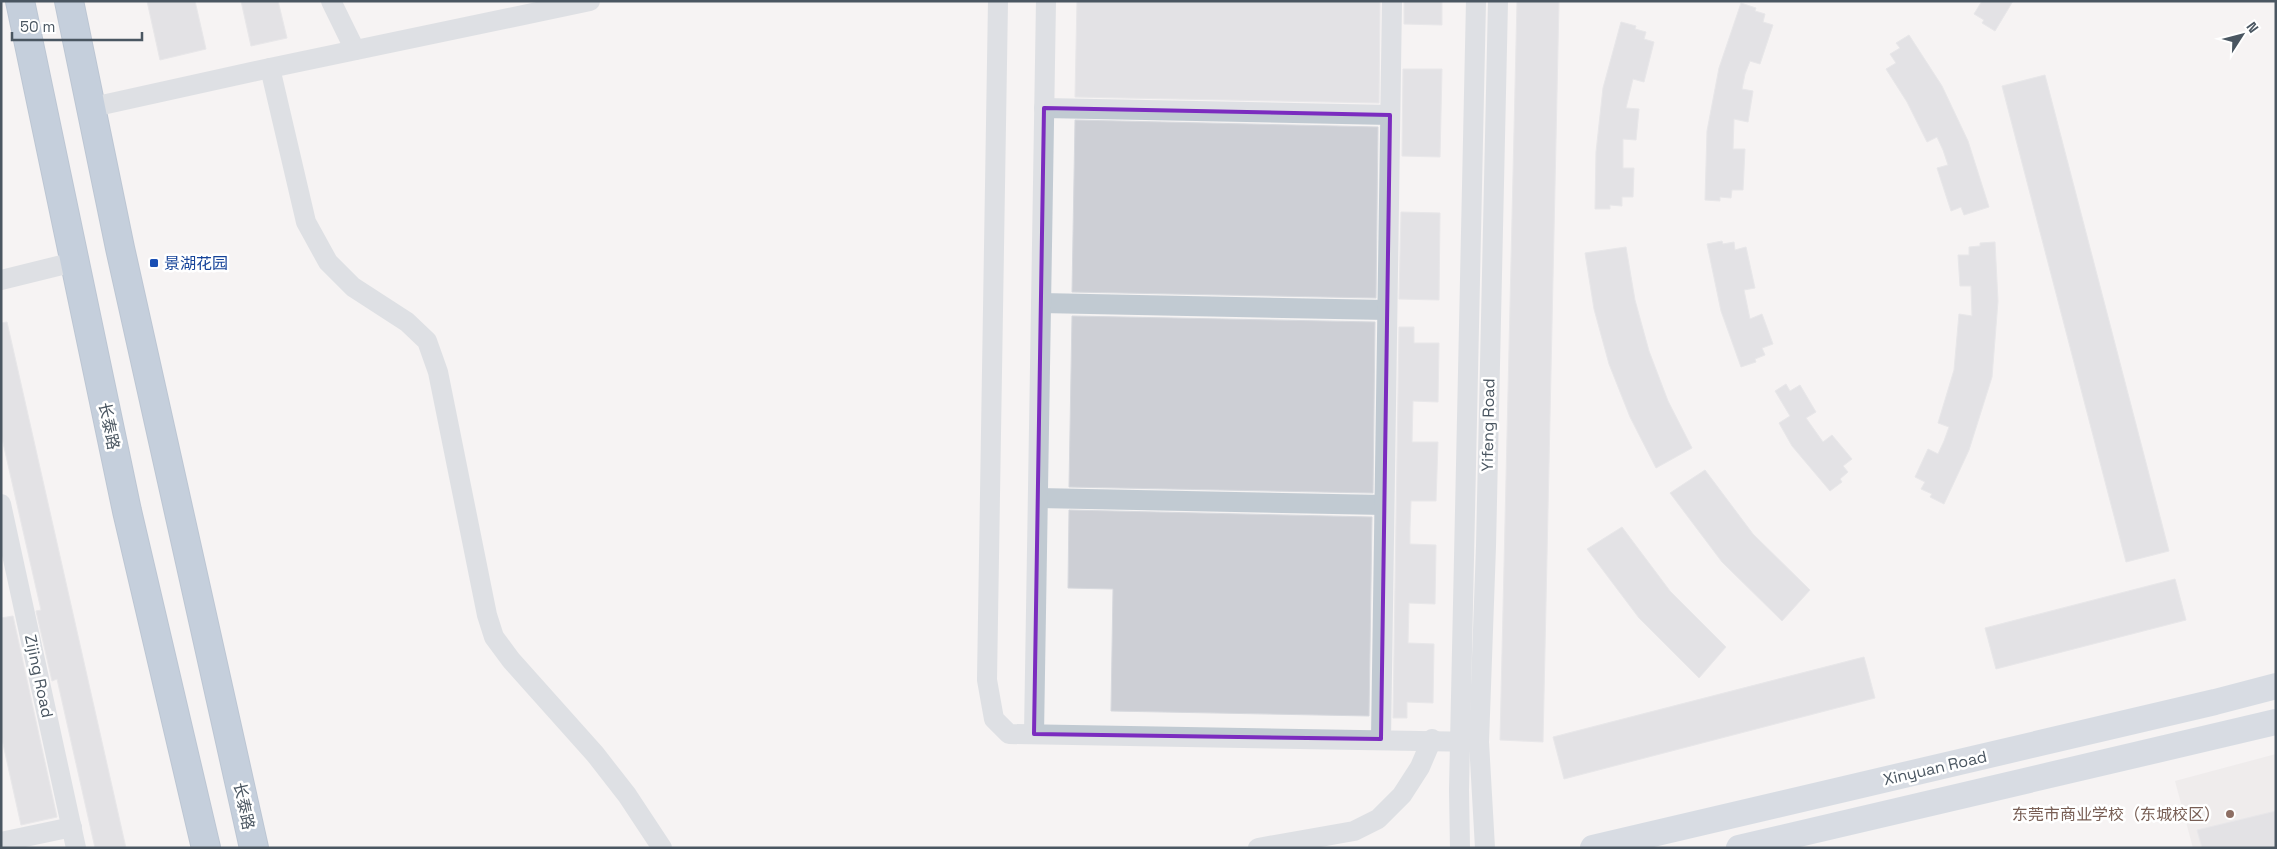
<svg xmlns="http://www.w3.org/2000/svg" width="2277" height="849" font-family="'Space Grotesk','Noto Sans SC',sans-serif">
  <rect width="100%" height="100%" fill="#f5f3f3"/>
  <polygon fill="#e6e4e5" points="2276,754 2276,848 2193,848 2175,781"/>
  <g fill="#cdcfd5" stroke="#d7d9de">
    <polygon points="147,1 195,1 206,49 160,60"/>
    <polygon points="241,1 278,1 287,38 251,46"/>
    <polygon points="1077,1 1380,1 1379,103 1075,97"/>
    <polygon points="1404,1 1442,1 1442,25 1404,24"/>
    <polygon points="1517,1 1559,1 1543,742 1500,740"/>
    <polygon points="1982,1 2013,1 1995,31 1982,23 1984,20 1974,14"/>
    <polygon points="1741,3 1756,8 1755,11 1765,14 1763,22 1773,25 1760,64 1750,61 1745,74 1742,89 1753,91 1748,122 1734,119 1733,149 1745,149 1743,190 1732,190 1731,198 1720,197 1720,201 1705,200 1707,131 1719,68"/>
    <polygon points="1621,22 1636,26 1635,29 1646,32 1644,39 1654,42 1644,82 1633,79 1626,108 1639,109 1636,140 1623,139 1623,168 1634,168 1633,197 1622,197 1622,206 1610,205 1610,209 1595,209 1596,152 1603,88"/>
    <polygon points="1909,35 1942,86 1968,141 1989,207 1964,215 1961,207 1951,211 1937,168 1948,165 1943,150 1937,137 1927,142 1907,102 1886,69 1896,63 1890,54 1900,48 1896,43"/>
    <polygon points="1403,69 1442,69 1440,157 1402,156"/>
    <polygon points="2045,75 2169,551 2126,562 2002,86"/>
    <polygon points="1075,120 1378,127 1376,298 1072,292"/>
    <polygon points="1401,212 1440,213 1439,300 1399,299"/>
    <polygon points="1722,241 1723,244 1734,242 1735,250 1746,247 1755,288 1744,290 1750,319 1762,314 1773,344 1762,348 1765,355 1755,359 1756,362 1741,367 1721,311 1707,244"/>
    <polygon points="1995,242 1998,301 1992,377 1969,450 1944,504 1930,497 1932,494 1921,489 1925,482 1915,477 1928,449 1938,454 1944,441 1949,427 1938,423 1954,370 1959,314 1972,316 1971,286 1960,286 1958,255 1969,255 1969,247 1980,246 1980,243"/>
    <polygon points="1626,247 1635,300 1649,351 1668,401 1692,448 1656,468 1630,417 1609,364 1594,309 1585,253"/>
    <polygon points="1072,316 1375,322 1373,493 1069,487"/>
    <polygon points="7,322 36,450 126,848 95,848 57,679 52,681 36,611 41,610 1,434 1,323"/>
    <polygon points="1399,327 1414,327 1414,343 1439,343 1438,402 1413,401 1412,442 1438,442 1436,501 1411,501 1410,528 1410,544 1436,545 1435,604 1409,603 1408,643 1434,644 1433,703 1407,702 1407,718 1393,718"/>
    <polygon points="1786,384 1790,391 1800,385 1816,412 1806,418 1823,442 1832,435 1852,459 1843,466 1848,472 1840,479 1842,482 1830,491 1792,446 1779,423 1790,416 1775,391"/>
    <polygon points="1705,470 1753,534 1810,590 1782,621 1722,562 1670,493"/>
    <polygon points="1069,510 1372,517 1369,716 1111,711 1113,589 1068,588"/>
    <polygon points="1622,527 1670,591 1726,647 1699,678 1639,618 1587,549"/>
    <polygon points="2175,579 2186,620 1996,669 1985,628"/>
    <polygon points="13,616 57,817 21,825 1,735 1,618"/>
    <polygon points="1864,657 1875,698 1564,779 1553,737"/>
    <polygon points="2276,811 2276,848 2202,848 2197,830"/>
  </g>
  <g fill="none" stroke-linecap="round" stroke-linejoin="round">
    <g stroke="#7690ad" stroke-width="30">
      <g id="highway">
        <polyline points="20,1 127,511 206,848"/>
        <polyline points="69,1 120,248 254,848"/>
      </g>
    </g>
    <g stroke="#c1cad2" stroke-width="20">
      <polyline points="331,1 355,50"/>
      <polyline points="998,1 987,680 994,719 1009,734 1479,742"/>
      <polyline points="270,68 306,222 328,262 353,287 407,322 427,341 438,372 487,615 494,637 511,660 595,754 627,795 662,848"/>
      <polyline points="93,107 270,68 590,1"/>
      <polyline points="1044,108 1390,115"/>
      <polyline points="1,280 74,262"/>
      <polyline points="1041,303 1387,310"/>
      <polyline points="1038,498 1384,505"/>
      <polyline points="1,504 76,848"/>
      <polyline points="1034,734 1046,1"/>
      <polyline points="1381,739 1392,1"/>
      <polyline points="1,842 72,827"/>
      <polyline points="1258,848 1354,831 1378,819 1402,795 1420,767 1432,739"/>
      <polyline points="1460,848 1459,790 1476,1"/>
      <polyline points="1485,848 1479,742 1486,546 1498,1"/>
    </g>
    <g stroke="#b3c2d1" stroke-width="26">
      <polyline points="1593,848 2215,702 2276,686"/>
      <polyline points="1739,848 2276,722"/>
    </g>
    <use href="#highway" stroke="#8ba5c1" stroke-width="28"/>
  </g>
  <path d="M0 0H2277V849H0ZM1044 108 1390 115 1381 739 1034 734Z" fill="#f5f3f3" fill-opacity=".55" fill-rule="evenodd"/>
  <path fill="none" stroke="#7b2cbf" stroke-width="4" stroke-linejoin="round" d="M1044 108 1390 115 1381 739 1034 734Z"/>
  <rect fill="#1a4fb4" stroke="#fff" stroke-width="2" x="149" y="258" width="10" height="10" rx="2.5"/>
  <circle fill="#8d6e63" stroke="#fff" stroke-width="2" cx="2230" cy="814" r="5"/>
  <g text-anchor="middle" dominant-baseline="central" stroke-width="5" stroke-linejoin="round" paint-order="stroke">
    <g font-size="16" fill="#164399" stroke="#fff" text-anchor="start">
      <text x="164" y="263">景湖花园</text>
    </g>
    <g font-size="16" fill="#4a5661" stroke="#fff">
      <text transform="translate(1488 425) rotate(-89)">Yifeng Road</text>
      <text transform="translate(109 426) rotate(78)">长泰路</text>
      <text transform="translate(39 676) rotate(78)">Zijing Road</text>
      <text transform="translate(1935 768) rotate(-13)">Xinyuan Road</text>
      <text transform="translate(244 806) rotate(78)">长泰路</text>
    </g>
    <g font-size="16" fill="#785e54" stroke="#fff" text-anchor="end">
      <text x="2220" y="814">东莞市商业学校（东城校区）</text>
    </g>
  </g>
  <rect width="2277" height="849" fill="none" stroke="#4a5661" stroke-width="5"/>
  <g transform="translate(2242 35) rotate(54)" stroke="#ffffff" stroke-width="4" paint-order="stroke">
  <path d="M0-4L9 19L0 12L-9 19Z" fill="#4a5661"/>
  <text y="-8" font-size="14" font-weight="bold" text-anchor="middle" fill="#4a5661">N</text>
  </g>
  <path d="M12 32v8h130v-8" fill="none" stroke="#4a5661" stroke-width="2.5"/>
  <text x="20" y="32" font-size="15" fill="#4a5661" stroke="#ffffff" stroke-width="4" paint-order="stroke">50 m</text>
</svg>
